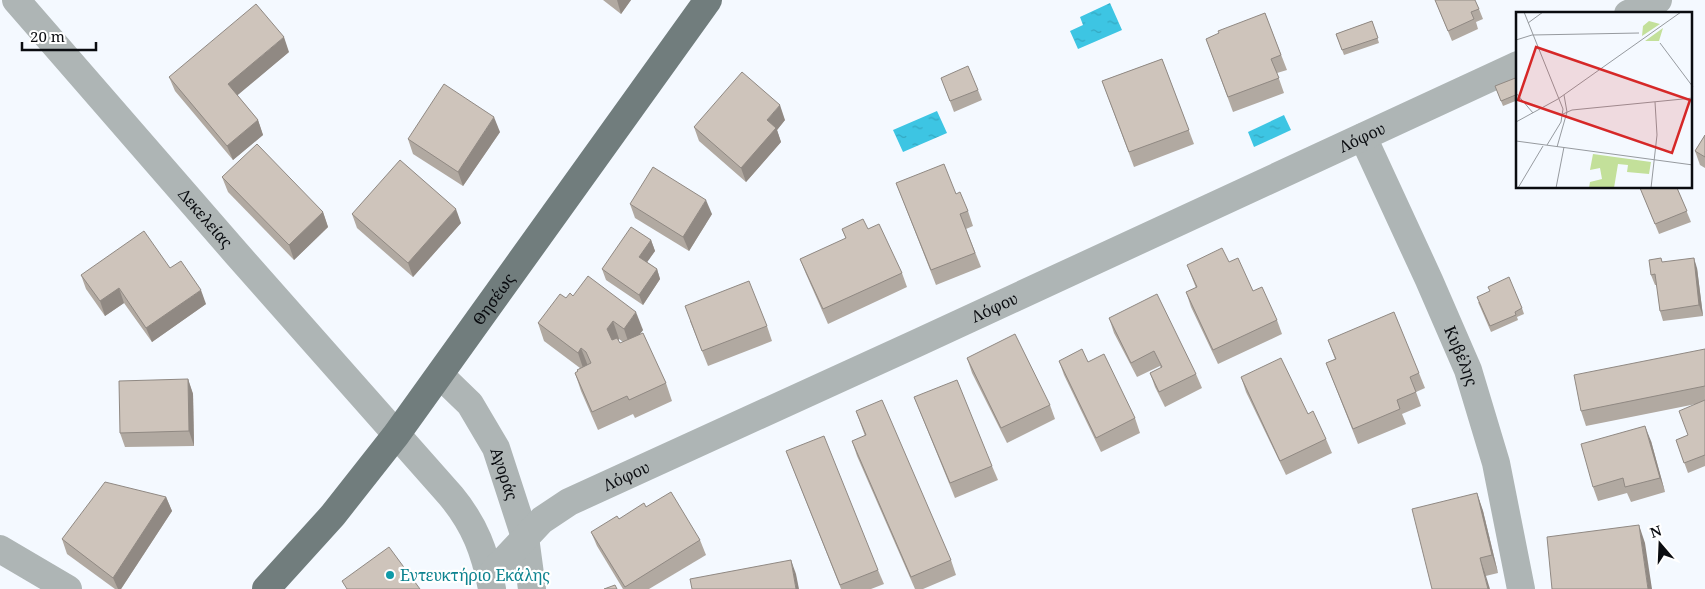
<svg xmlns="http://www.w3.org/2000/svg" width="1705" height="589" font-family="'Noto Serif',serif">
  <defs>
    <pattern id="water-ripples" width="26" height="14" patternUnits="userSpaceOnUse" patternTransform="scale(1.25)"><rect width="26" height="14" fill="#3dc5e3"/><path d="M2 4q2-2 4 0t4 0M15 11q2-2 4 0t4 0" fill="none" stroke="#34a8c2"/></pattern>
  </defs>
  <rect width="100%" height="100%" fill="#f4f9ff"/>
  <g fill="url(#water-ripples)">
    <polygon points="1110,3 1122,30 1078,49 1070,31 1083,25 1080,17"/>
    <polygon points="937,111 947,133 903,152 893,130"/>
    <polygon points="1284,115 1291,130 1254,147 1248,132"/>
  </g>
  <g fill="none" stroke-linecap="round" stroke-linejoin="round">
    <g stroke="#aeb5b5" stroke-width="28">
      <path id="s1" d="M16 0 236 253 451 496C475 525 485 552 492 589"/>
      <polyline points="1628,14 1658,0"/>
      <path id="s2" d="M1363 137 1429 280 1468 370 1496 463 1521 589"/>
      <path id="s3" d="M440 375 470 404 496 448 525 537 532 589"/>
      <polyline points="0,549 68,589"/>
      <path id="s4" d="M490 575 542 520 569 502 915 344 1518 65"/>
    </g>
    <path stroke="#717d7d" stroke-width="28" id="s5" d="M266 589 333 515 396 435 708 0"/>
  </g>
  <g fill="#b1a9a1" fill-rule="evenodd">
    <polygon points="603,0 631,0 621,14"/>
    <polygon points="1435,0 1479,9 1483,19 1476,22 1478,29 1452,41"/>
    <polygon points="1265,13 1287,70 1277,73 1284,93 1233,112 1206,39"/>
    <polygon points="1372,21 1379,43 1344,55 1336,34"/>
    <polygon points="289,52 237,95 258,120 263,135 233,160 175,91 169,77"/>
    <polygon points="1162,59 1194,144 1134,167 1102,81"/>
    <polygon points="1518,77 1518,100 1503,106 1495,86"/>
    <polygon points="945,88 978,90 982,100 954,112"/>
    <polygon points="785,120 777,130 781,142 746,182 699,141 694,127"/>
    <polygon points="500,132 463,186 413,154 408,139"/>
    <polygon points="1705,135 1705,168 1700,165 1695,151"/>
    <polygon points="222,177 323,212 328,227 294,260 228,192"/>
    <polygon points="896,183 956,194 968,211 973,226 966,229 981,267 936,285"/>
    <polygon points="1677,188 1691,222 1659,234 1644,197"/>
    <polygon points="630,204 712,214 689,251 635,218"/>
    <polygon points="352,214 461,223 413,277 357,228"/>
    <polygon points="842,229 868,229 902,273 907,287 828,324 806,274 800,259 846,239"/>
    <polygon points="651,240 655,251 647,262 657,269 660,279 643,305 606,280 602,269"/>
    <polygon points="1229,262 1277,320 1282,334 1218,364 1191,307 1186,292 1196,288 1187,265"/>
    <polygon points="1663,262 1697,268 1703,316 1663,321 1660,311 1657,285 1655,285 1651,275"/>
    <polygon points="81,275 206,304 152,342 124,303 105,316 86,289"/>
    <path d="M573 296 643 330 640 334 666 383 672 401 635 418 633 414 598 430 581 391 575 373 578 371 580 368 544 341 538 323 566 298ZM619 339 623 342 620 343 618 340Z"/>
    <polygon points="1478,302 1522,308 1524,314 1517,317 1518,320 1491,332"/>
    <polygon points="1109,318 1196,374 1202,388 1165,407 1155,387 1150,373 1161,368 1160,366 1137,377 1114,333"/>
    <polygon points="690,321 767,326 772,341 708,366"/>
    <polygon points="1328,340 1419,373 1425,388 1416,392 1421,406 1402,414 1406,424 1358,444 1326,363 1335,359"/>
    <polygon points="1705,349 1705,466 1688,473 1676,440 1688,435 1696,404 1586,426 1581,411"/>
    <polygon points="967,358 1050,405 1055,419 1007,443 972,373"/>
    <polygon points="1059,361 1088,362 1135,418 1140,433 1101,452 1064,375"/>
    <polygon points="1241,377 1308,414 1326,439 1332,453 1286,475 1246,392"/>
    <polygon points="188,379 193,394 194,446 125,447 120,433"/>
    <polygon points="914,397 992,466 998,480 955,498"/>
    <polygon points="856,411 951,560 956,575 923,589 915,589 857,456 852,441 865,436"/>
    <polygon points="1651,441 1665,492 1631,502 1627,493 1598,501 1593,487"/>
    <polygon points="786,451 878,570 884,584 871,589 841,589"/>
    <polygon points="1477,493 1483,511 1498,573 1432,589"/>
    <polygon points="166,497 172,511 121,589 115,589 67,554 62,539"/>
    <polygon points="646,507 700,540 706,555 649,589 623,589 597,546 591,532"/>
  </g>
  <g fill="#908983">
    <polygon points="617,0 631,0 621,14"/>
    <polygon points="284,37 289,52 233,99 228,84"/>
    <polygon points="780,105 785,120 777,130 781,142 746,182 741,168 767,120"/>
    <polygon points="494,117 500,132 463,186 458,172"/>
    <polygon points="258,120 263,135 233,160 227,146"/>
    <polygon points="706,200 712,214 689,251 683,237"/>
    <polygon points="456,209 461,223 413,277 408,263"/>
    <polygon points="323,212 328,227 294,260 289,245"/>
    <polygon points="651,240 655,251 643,268 639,257"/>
    <polygon points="1694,258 1697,268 1703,316 1699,305"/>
    <polygon points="657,269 660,279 643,305 639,295"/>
    <polygon points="119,288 124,303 105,316 100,301"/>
    <polygon points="201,290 206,304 152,342 146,328"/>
    <polygon points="636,312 643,330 630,347 624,329"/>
    <polygon points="613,321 619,339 613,347 607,329"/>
    <polygon points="581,348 588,366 584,371 578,353"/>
    <polygon points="188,379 193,394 194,446 189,431"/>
    <polygon points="1645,426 1651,441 1665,492 1660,478"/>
    <polygon points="1477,493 1483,511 1498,573 1492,555"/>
    <polygon points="166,497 172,511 121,589 118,589 113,578"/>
    <polygon points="1639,525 1645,543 1652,589 1648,589"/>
    <polygon points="1480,558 1486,576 1490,589 1488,589"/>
    <polygon points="791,560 796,574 799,589 796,589"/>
  </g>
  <g fill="#cec4bb" stroke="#908983">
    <polygon points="1435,0 1475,0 1479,9 1471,12 1474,19 1448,31"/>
    <polygon points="256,4 284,37 228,84 258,120 227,146 169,77"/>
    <polygon points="1265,13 1281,55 1271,59 1279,78 1228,97 1206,39 1219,33 1218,31"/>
    <polygon points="1372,21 1378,38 1342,50 1336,34"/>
    <polygon points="1162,59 1189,130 1129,152 1102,81"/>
    <polygon points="968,66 978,90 950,101 941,78"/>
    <polygon points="742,72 780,105 767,120 776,128 741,168 694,127"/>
    <polygon points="1518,77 1518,94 1501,101 1495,86"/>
    <polygon points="444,84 494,117 458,172 408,139"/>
    <polygon points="1705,135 1705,157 1695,151"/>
    <polygon points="257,144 323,212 289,245 222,177"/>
    <polygon points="400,160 456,209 408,263 352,214"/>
    <polygon points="944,164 956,194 960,192 968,211 960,214 975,253 931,270 896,183"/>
    <polygon points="653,167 706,200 683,237 630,204"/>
    <polygon points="1640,188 1677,188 1687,211 1655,224"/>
    <polygon points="863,219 868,229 879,224 902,273 823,309 800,259 846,238 842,229"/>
    <polygon points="631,227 651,240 639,257 657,269 639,295 602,269"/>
    <polygon points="144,231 170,268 181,261 201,290 146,328 119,288 100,301 81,275"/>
    <polygon points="1222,248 1229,262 1238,258 1253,291 1262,287 1277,320 1213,350 1186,292 1197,287 1187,265"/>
    <polygon points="1661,258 1662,262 1694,258 1699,305 1660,311 1655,274 1651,275 1649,260"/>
    <polygon points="588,276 636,312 624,329 613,321 607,329 612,340 617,338 620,343 643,333 666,383 629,400 627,396 592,412 575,373 578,371 577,370 591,363 586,352 581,348 578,353 538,323 560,294 566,298 570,293 573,296"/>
    <polygon points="1509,277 1522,308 1515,312 1516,315 1490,326 1477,297 1490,291 1488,287"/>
    <polygon points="749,281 767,326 702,351 685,306"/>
    <polygon points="1157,294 1196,374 1159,392 1150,373 1162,367 1154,351 1131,363 1109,318"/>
    <polygon points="1394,312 1419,373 1410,377 1416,392 1397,400 1400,409 1353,429 1326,363 1336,359 1328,340"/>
    <polygon points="1015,334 1050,405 1001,428 967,358"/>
    <polygon points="1082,349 1088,362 1104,354 1135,418 1096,438 1059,361"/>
    <polygon points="1705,349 1705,386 1581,411 1574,375"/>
    <polygon points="1281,358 1308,414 1313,411 1326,439 1280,461 1241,377"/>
    <polygon points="188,379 189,431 120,433 119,381"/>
    <polygon points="957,380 992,466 950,483 914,397"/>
    <polygon points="882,400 951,560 911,577 852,441 866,435 856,411"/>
    <polygon points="1705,400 1705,455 1684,463 1676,440 1688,435 1679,411"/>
    <polygon points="1645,426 1660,478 1625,487 1623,478 1593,487 1581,444"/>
    <polygon points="824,436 878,570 840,585 786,451"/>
    <polygon points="105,482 166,497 113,578 62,539"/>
    <polygon points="671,492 700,540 625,587 591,532 617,516 619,519 644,503 646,507"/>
    <polygon points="1477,493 1492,555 1480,558 1488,589 1432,589 1412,509"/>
    <polygon points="1639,525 1648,589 1552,589 1547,537"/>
    <polygon points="389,547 420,589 347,589 342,581"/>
    <polygon points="791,560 796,589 692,589 690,579"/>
    <polygon points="615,585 617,589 604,589"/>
  </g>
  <circle fill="#0f9aa8" stroke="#fff" stroke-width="2" cx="390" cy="575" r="5"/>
  <g text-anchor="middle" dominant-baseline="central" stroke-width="4.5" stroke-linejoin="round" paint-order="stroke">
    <g font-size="16" fill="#0a0c10" stroke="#fff">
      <text stroke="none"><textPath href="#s4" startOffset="981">Λόφου</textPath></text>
      <text stroke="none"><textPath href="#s1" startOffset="289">Δεκελείας</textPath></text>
      <text stroke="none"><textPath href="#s5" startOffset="369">Θησέως</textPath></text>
      <text stroke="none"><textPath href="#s4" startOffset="576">Λόφου</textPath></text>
      <text stroke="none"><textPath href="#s2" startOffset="240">Κυβέλης</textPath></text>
      <text stroke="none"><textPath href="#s3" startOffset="120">Αγοράς</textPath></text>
      <text stroke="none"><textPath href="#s4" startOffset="171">Λόφου</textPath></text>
    </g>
    <g font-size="16" fill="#0d838f" stroke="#fff" text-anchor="start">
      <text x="400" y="575">Εντευκτήριο Εκάλης</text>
    </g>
  </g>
  <g transform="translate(1516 12)">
    <rect width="176" height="176" fill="#f4f9ff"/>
    <path d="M133 9 144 12 126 24 127 14ZM147 16 143 29H129Z" fill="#c3e09a"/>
    <path d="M77 142 135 150 133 162 111 160 112 153 102 152 98 176H73L74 170 86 167 84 156 74 158Z" fill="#c3e09a"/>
    <path fill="none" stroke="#969a9f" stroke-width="1" d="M8 0 47 97 45 110 31 133M12 11 27 0M0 28 16 23 123 21M144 31 177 75M0 81 17 101M47 102 56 98 177 86M0 110 42 87 165 0M0 129 177 153M41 135 51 100 48 83M2 176 27 134M40 176 48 135M135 176 141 123 139 90"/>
    <path fill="#d62828" fill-opacity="0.15" stroke="#d62828" stroke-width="2.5" d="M20 35 174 88 156 141 2 88Z"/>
    <rect width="176" height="176" fill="none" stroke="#0a0c10" stroke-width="2.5"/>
  </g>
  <g transform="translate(1660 544) rotate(341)" stroke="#ffffff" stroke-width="4" paint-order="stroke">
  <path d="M0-4L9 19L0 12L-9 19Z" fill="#0a0c10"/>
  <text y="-8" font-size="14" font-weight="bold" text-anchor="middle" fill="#0a0c10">N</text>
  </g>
  <path d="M22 42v8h74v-8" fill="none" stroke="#0a0c10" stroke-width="2.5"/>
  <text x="30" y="42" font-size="15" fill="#0a0c10" stroke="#ffffff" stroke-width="4" paint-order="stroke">20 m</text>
</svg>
